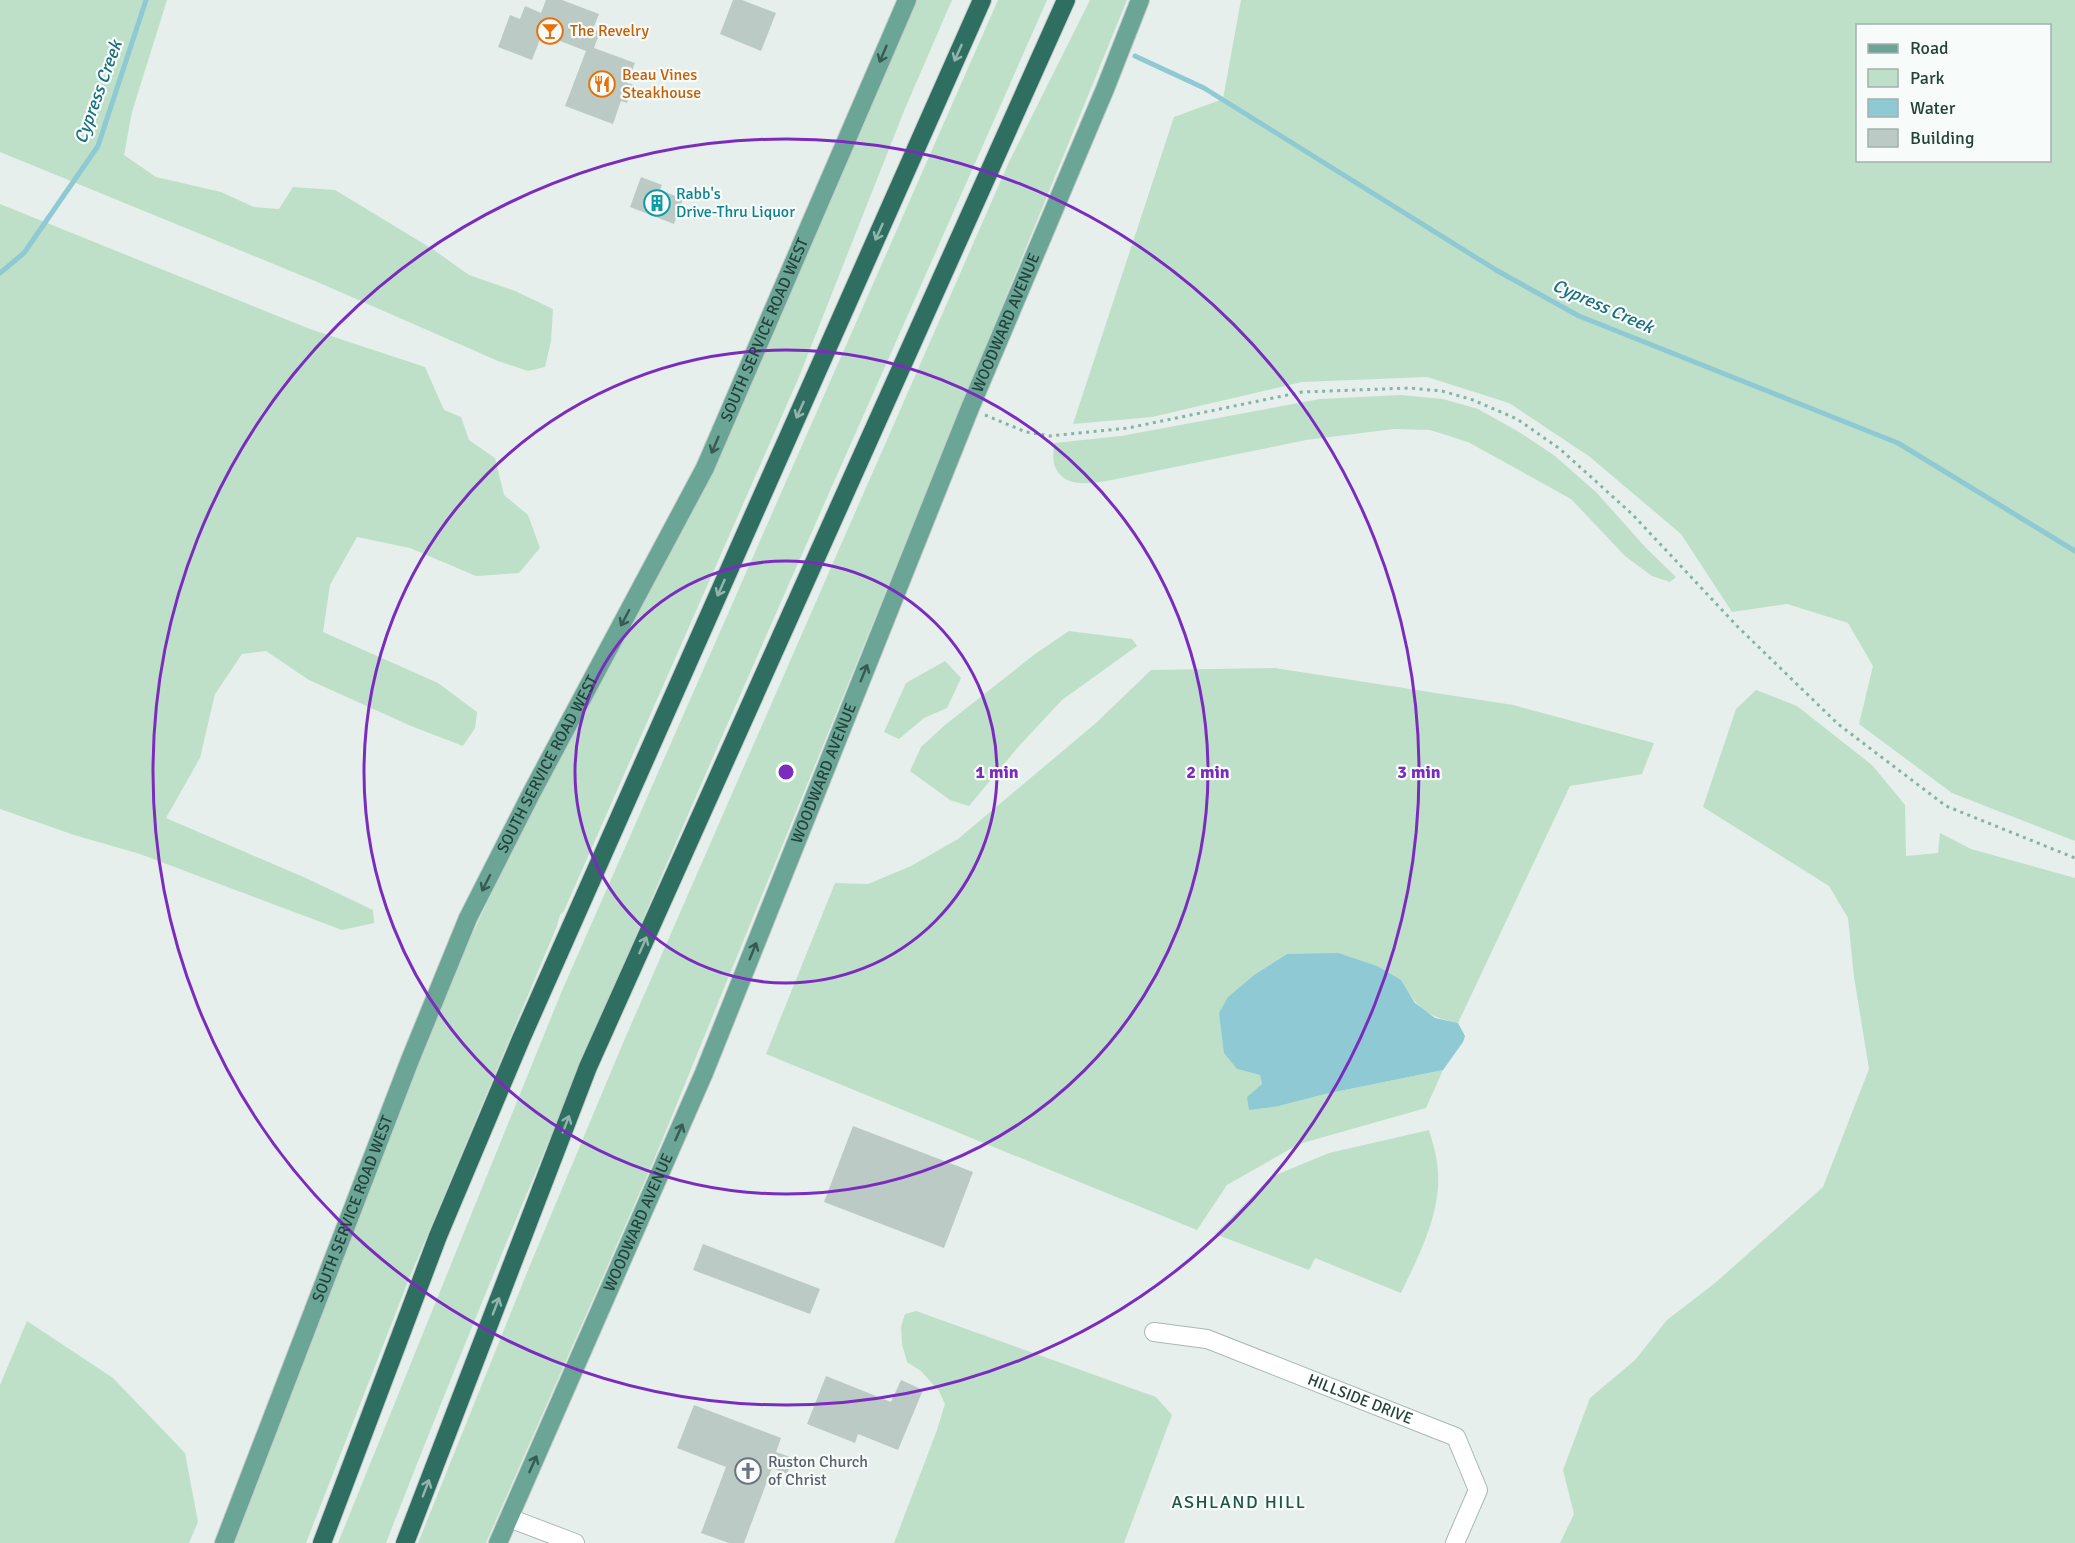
<svg xmlns="http://www.w3.org/2000/svg" width="2075" height="1543" font-family="Signika,sans-serif">
  <rect width="100%" height="100%" fill="#e6efeb"/>
  <g fill="#bfe0c8" fill-rule="evenodd">
    <polygon points="0,0 167,0 132,112 124,155 156,177 221,192 254,207 279,209 293,187 335,190 434,250 469,275 515,291 553,309 551,341 545,367 528,371 498,361 315,281 0,152"/>
    <polygon points="917,0 952,0 904,111 799,377 564,911 560,915 557,926 409,1279 306,1543 234,1543 389,1132 468,943 520,833 864,120"/>
    <path d="M998 0H1047C822 512 589 1022 386 1543H338L561 993Z"/>
    <polygon points="1090,0 1127,0 654,1160 486,1543 418,1543 528,1270 623,1043 836,556 1009,162"/>
    <path d="M1241 0H2075V841L1952 793 1859 724 1873 666 1848 623 1787 604 1732 612 1681 534 1590 457 1509 403 1427 377 1302 382 1152 417 1073 424 1174 117 1223 99ZM1858 26H2050V160H1858Z"/>
    <polygon points="0,204 310,329 425,367 444,410 461,417 469,440 495,458 504,495 528,515 540,548 519,573 476,576 410,548 357,537 330,585 323,632 438,683 477,712 475,728 463,746 411,726 309,680 266,651 242,654 215,694 200,758 166,818 308,879 373,910 374,923 342,930 140,854 74,835 0,809"/>
    <path d="M1401 395 1443 399 1478 409 1519 432 1555 456 1597 493 1646 548 1676 577 1670 582 1652 576 1625 556 1571 499 1468 442 1430 430 1394 429 1306 440 1107 481C1089 483 1065 489 1055 467 1052 461 1054 450 1054 443L1121 436 1320 399Z"/>
    <polygon points="1069,631 1132,639 1137,646 1062,700 1019,746 969,806 950,800 910,771 921,747 945,725 1035,654"/>
    <polygon points="945,661 961,678 947,708 924,718 899,739 884,732 906,683"/>
    <path d="M1275 668 1513 705 1654 743 1642 774 1570 786 1458 1023C1425 1016 1418 1009 1401 980L1287 954 1254 975 1228 997 1237 1069 1260 1075 1262 1084 1279 1106 1325 1094 1443 1070 1426 1108 1299 1144 1227 1185 1197 1230 766 1054 835 883 868 884 911 866 958 839 1096 723 1151 670Z"/>
    <polygon points="1756,690 1797,706 1872,765 1905,805 1906,856 1938,853 1940,833 1971,849 2075,878 2075,1543 1560,1543 1574,1514 1563,1470 1590,1398 1635,1360 1667,1320 1715,1283 1823,1187 1869,1069 1854,977 1848,918 1829,886 1703,807 1736,709"/>
    <path d="M1429 1130C1432 1141 1436 1152 1437 1163 1444 1208 1420 1253 1401 1293L1315 1258 1309 1270 1215 1234 1271 1177 1329 1153Z"/>
    <polygon points="916,1311 1156,1397 1172,1415 1124,1543 894,1543 937,1430 945,1404 939,1391 921,1371 907,1362 902,1344 901,1327 905,1314"/>
    <polygon points="27,1321 113,1378 185,1453 198,1522 189,1543 0,1543 0,1385"/>
  </g>
  <polygon fill="#8ec9d4" points="1338,953 1377,966 1401,980 1415,1003 1435,1018 1458,1023 1465,1036 1463,1042 1443,1070 1325,1094 1279,1106 1249,1110 1247,1097 1262,1084 1260,1075 1237,1069 1224,1053 1219,1013 1228,997 1254,975 1287,954"/>
  <g fill="none" stroke-linecap="round" stroke-linejoin="round">
    <g stroke="#8ec9d4" stroke-width="5">
      <polyline points="1135,56 1204,88 1496,270 1579,316 1898,443 2075,551"/>
      <polyline points="0,273 24,253 98,146 146,0"/>
    </g>
  </g>
  <g fill="#bbcac4">
    <polygon points="546,0 562,0 599,14 593,29 600,32 594,48 635,63 627,83 634,85 627,103 621,101 613,124 565,106 586,51 542,34 532,60 498,47 510,15 520,19 525,6 541,13"/>
    <polygon points="733,0 742,0 776,13 761,51 720,34"/>
    <polygon points="641,177 662,185 660,190 683,199 674,224 630,207"/>
    <polygon points="853,1126 973,1172 944,1248 824,1202"/>
    <polygon points="703,1244 820,1289 810,1314 693,1270"/>
    <polygon points="826,1376 891,1402 901,1380 923,1390 898,1450 858,1434 855,1443 807,1424"/>
    <polygon points="694,1405 781,1438 776,1452 793,1458 787,1474 772,1468 744,1543 729,1543 701,1533 726,1467 677,1448"/>
  </g>
  <g fill="none" stroke-linecap="round" stroke-linejoin="round">
    <g stroke="#a8b8b2" stroke-width="20">
      <g id="minor">
        <path id="s1" d="M1154 1332 1207 1339 1456 1437 1478 1490 1455 1543"/>
        <polyline points="509,1518 575,1543"/>
      </g>
    </g>
    <g stroke="#c2cac8" stroke-width="20">
      <g id="major">
        <path id="s2" d="M224 1543 410 1060 468 918 532 792 705 468 907 0"/>
        <path id="s3" d="M498 1543 704 1073 970 408 1105 89 1140 0"/>
      </g>
    </g>
    <g stroke="#c2cac8" stroke-width="20">
      <g id="highway">
        <polyline points="322,1543 438,1236 521,1039 982,0"/>
        <polyline points="405,1543 588,1067 1066,0"/>
      </g>
    </g>
    <polyline stroke="#86b3a5" stroke-width="3" stroke-dasharray="3 4.5" stroke-linecap="butt" points="985,415 1026,432 1050,436 1128,428 1302,392 1409,388 1442,391 1473,400 1517,419 1560,449 1632,514 1738,627 1838,724 1946,806 2075,858"/>
    <use href="#minor" stroke="#fff" stroke-width="18"/>
    <use href="#major" stroke="#6aa596" stroke-width="18"/>
    <use href="#highway" stroke="#2f6f62" stroke-width="18"/>
  </g>
  <defs><path id="oneway-shaft" d="M-6 0H5M1.5-3L5.5 0L1.5 3" fill="none" stroke-width="1.6" stroke-linecap="round" stroke-linejoin="round" transform="scale(1.5)"/></defs>
  <g stroke="#93b5ae">
    <use href="#oneway-shaft" transform="translate(958 53) rotate(114)"/>
    <use href="#oneway-shaft" transform="translate(879 232) rotate(114)"/>
    <use href="#oneway-shaft" transform="translate(800 410) rotate(114)"/>
    <use href="#oneway-shaft" transform="translate(721 588) rotate(114)"/>
    <use href="#oneway-shaft" transform="translate(643 945) rotate(-66)"/>
    <use href="#oneway-shaft" transform="translate(566 1124) rotate(-69)"/>
    <use href="#oneway-shaft" transform="translate(496 1306) rotate(-69)"/>
    <use href="#oneway-shaft" transform="translate(426 1488) rotate(-69)"/>
  </g>
  <g stroke="#365b51">
    <use href="#oneway-shaft" transform="translate(883 54) rotate(113)"/>
    <use href="#oneway-shaft" transform="translate(715 445) rotate(113)"/>
    <use href="#oneway-shaft" transform="translate(625 618) rotate(118)"/>
    <use href="#oneway-shaft" transform="translate(864 673) rotate(-68)"/>
    <use href="#oneway-shaft" transform="translate(486 883) rotate(117)"/>
    <use href="#oneway-shaft" transform="translate(753 951) rotate(-68)"/>
    <use href="#oneway-shaft" transform="translate(679 1132) rotate(-66)"/>
    <use href="#oneway-shaft" transform="translate(533 1464) rotate(-66)"/>
  </g>
  <g fill="none" stroke="#7b2cbf" stroke-width="3">
    <circle cx="786" cy="772" r="211"/>
    <circle cx="786" cy="772" r="422"/>
    <circle cx="786" cy="772" r="633"/>
  </g>
  <defs>
    <g id="bar-ring" transform="scale(1.35)"><circle r="9.5" fill="#f7fbf9" stroke="#e8710a" stroke-width="1.5"/><path d="M-6-5H6L.8 .8V4.5H3.5V6h-7V4.5H-.8V.8Z" fill="#e8710a"/></g>
    <g id="restaurant-ring" transform="scale(1.35)"><circle r="9.5" fill="#f7fbf9" stroke="#e8710a" stroke-width="1.5"/><path d="M-5-6h1v4h1v-4h1v4h1v-4h1v5L-1.5 .5V6h-2V.5L-5-1ZM5-6V6H3V1.5H1.5Q1.5-4 5-6Z" fill="#e8710a"/></g>
    <g id="building-ring" transform="scale(1.35)"><circle r="9.5" fill="#f7fbf9" stroke="#0f9aa8" stroke-width="1.5"/><path d="M-4-6H4V6H1V3H-1V6H-4ZM-2.5-4.3h1.7v1.8h-1.7ZM.8-4.3h1.7v1.8H.8ZM-2.5-1h1.7V.8h-1.7ZM.8-1h1.7V.8H.8Z" fill="#0f9aa8"/></g>
    <g id="church-ring" transform="scale(1.35)"><circle r="9.5" fill="#f7fbf9" stroke="#6b7280" stroke-width="1.5"/><path d="M-1.2-6h2.4v3.5h3.3v2.4h-3.3V6h-2.4V-.1h-3.3v-2.4h3.3Z" fill="#6b7280"/></g>
  </defs>
  <g fill-rule="evenodd">
    <use href="#bar-ring" x="550" y="31"/>
    <use href="#restaurant-ring" x="602" y="84"/>
    <use href="#building-ring" x="657" y="203"/>
    <use href="#church-ring" x="748" y="1471"/>
  </g>
  <g text-anchor="middle" dominant-baseline="central" stroke-width="4.5" stroke-linejoin="round" paint-order="stroke">
    <g font-size="16" fill="#c56008" stroke="#f7fbf9" text-anchor="start">
      <text x="570" y="31">The Revelry</text>
      <text x="622" y="75">Beau Vines<tspan x="622" dy="18">Steakhouse</tspan></text>
    </g>
    <g font-size="16" fill="#0d838f" stroke="#f7fbf9" text-anchor="start">
      <text x="676" y="194">Rabb's<tspan x="676" dy="18">Drive-Thru Liquor</tspan></text>
    </g>
    <g font-size="16" fill="#24423a" stroke="#f7fbf9">
      <text stroke="none"><textPath href="#s3" startOffset="1322">WOODWARD AVENUE</textPath></text>
      <text stroke="none"><textPath href="#s2" startOffset="1330">SOUTH SERVICE ROAD WEST</textPath></text>
      <text stroke="none"><textPath href="#s2" startOffset="844">SOUTH SERVICE ROAD WEST</textPath></text>
      <text stroke="none"><textPath href="#s3" startOffset="836">WOODWARD AVENUE</textPath></text>
      <text stroke="none"><textPath href="#s2" startOffset="358">SOUTH SERVICE ROAD WEST</textPath></text>
      <text stroke="none"><textPath href="#s3" startOffset="350">WOODWARD AVENUE</textPath></text>
      <text stroke="none"><textPath href="#s1" startOffset="218">HILLSIDE DRIVE</textPath></text>
    </g>
    <g font-size="16" fill="#5b616d" stroke="#f7fbf9" text-anchor="start">
      <text x="768" y="1462">Ruston Church<tspan x="768" dy="18">of Christ</tspan></text>
    </g>
    <g font-size="18" font-style="italic" fill="#1c6f80" stroke="#f7fbf9">
      <text transform="translate(98 92) rotate(-70)">Cypress Creek</text>
      <text transform="translate(1603 306) rotate(24)">Cypress Creek</text>
    </g>
    <g font-size="18" letter-spacing="1.5" fill="#1f5548" stroke="#f7fbf9">
      <text x="1239" y="1502">ASHLAND HILL</text>
    </g>
  </g>
  <circle cx="786" cy="772" r="9" fill="#7b2cbf" stroke="#f7fbf9" stroke-width="3"/>
  <g font-size="18" text-anchor="middle" font-weight="bold" fill="#7b2cbf" stroke="#f7fbf9" stroke-width="4.5" stroke-linejoin="round" paint-order="stroke">
    <text x="997" y="778">1 min</text>
    <text x="1208" y="778">2 min</text>
    <text x="1419" y="778">3 min</text>
  </g>
  <rect x="1856" y="24" width="195" height="138" fill="#f7fbf9" stroke="#a3b1ad" stroke-width="1.5"/>
  <rect x="1868" y="44" width="30" height="9" fill="#6aa596" stroke="#a3b1ad" stroke-width="1.5"/>
  <text x="1910" y="54" font-size="18" fill="#24423a">Road</text>
  <rect x="1868" y="69" width="30" height="18" fill="#bfe0c8" stroke="#a3b1ad" stroke-width="1.5"/>
  <text x="1910" y="84" font-size="18" fill="#24423a">Park</text>
  <rect x="1868" y="99" width="30" height="18" fill="#8ec9d4" stroke="#a3b1ad" stroke-width="1.5"/>
  <text x="1910" y="114" font-size="18" fill="#24423a">Water</text>
  <rect x="1868" y="129" width="30" height="18" fill="#bbcac4" stroke="#a3b1ad" stroke-width="1.5"/>
  <text x="1910" y="144" font-size="18" fill="#24423a">Building</text>
</svg>
